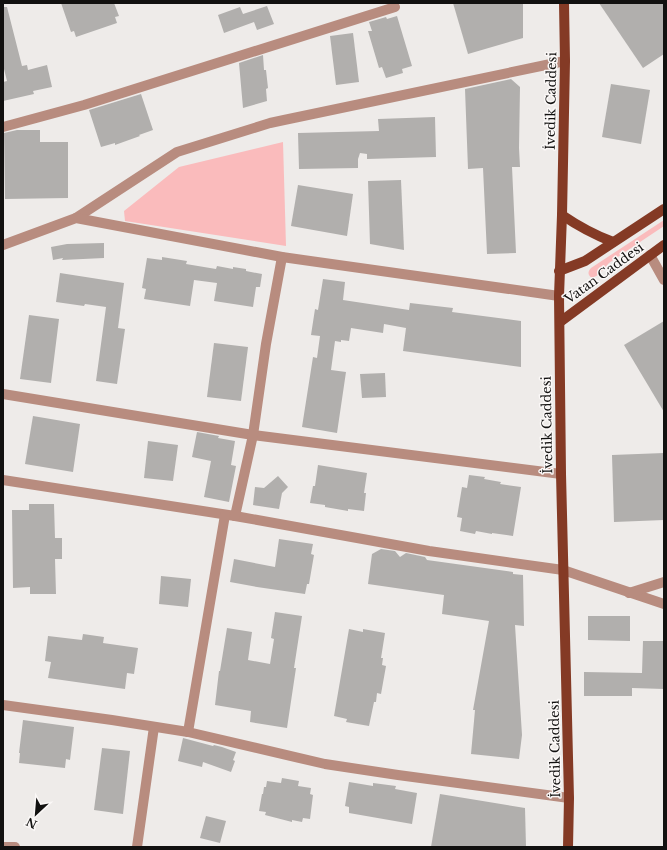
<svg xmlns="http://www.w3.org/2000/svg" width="667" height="850" font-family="'Libre Baskerville',serif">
  <rect width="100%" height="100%" fill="#eeebe9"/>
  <g fill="#fabbbc">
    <polygon points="283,142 286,246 125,221 124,211 179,167"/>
    <path d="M664 220V226L622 254 609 263 598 275 592 278C587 275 588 271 591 268Z"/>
  </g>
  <g fill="#b1afad">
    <polygon points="61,3 114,3 119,16 115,17 117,23 76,37 74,31 71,32"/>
    <polygon points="453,3 523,3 523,38 468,54"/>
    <polygon points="599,3 664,3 664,54 643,68"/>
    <polygon points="267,6 274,24 257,30 254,22 224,33 218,15 240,7 243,14"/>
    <polygon points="3,7 7,7 22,66 27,65 28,70 47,65 52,87 33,91 34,94 3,101 3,82 7,81 3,65"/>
    <polygon points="397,16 412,66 402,69 403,73 386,78 382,67 379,68 368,31 372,31 369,22 386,17 387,19"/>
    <polygon points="353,33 359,82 336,85 330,36"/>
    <polygon points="263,55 264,70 266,70 268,88 266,89 267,101 243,108 239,63"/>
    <polygon points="511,79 520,87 519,148 520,167 512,167 516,253 487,254 483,168 468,169 465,89"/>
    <polygon points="611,84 650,90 641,144 602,137"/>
    <polygon points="141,94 153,130 139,135 140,136 115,145 115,143 101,147 89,110"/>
    <polygon points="435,117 436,157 367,159 367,154 360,153 358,159 358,168 299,169 298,133 379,131 378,119"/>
    <polygon points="17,130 40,130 40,142 68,142 68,198 5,199 4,133"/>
    <polygon points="401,180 404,250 370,244 368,181"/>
    <polygon points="298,185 353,194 347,236 291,226"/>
    <polygon points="104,243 104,258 62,260 63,258 53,260 51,247 67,244"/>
    <polygon points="162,257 187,261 186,264 216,269 217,266 233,269 233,267 246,269 246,271 262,274 260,287 256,287 253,307 214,301 217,283 194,280 190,306 144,299 146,289 142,288 147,258 162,260"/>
    <polygon points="60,273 124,283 118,328 125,329 117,384 96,381 106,307 85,304 84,306 56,302"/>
    <polygon points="323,279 345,282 343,300 409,310 410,303 453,308 452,312 521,321 521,367 403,351 406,328 384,324 383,333 351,328 349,341 341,340 341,342 335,341 331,370 346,372 337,433 302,427 313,357 317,358 320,336 311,335 315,309 318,310"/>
    <polygon points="29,315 59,319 51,383 20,379"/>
    <polygon points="664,321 664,412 624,345"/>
    <polygon points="214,343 248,347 241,401 207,397"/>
    <polygon points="385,373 386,397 362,398 360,374"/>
    <polygon points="33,416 80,424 73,472 25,464"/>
    <polygon points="197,432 219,436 218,438 235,441 231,465 236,466 229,502 204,497 211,461 192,457"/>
    <polygon points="148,441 178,445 173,481 144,478"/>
    <polygon points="664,453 664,520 614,522 612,455"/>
    <polygon points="318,465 367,473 364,493 366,493 364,511 348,509 348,511 325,507 325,505 310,503 313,486 315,486"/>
    <polygon points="469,475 485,477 484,479 501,482 500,484 521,487 513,536 492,533 492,534 476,531 475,534 460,531 462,518 457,517 462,487 467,488"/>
    <polygon points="278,476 288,487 282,493 279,509 253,505 255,487 264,488"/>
    <polygon points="29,504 54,504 55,538 62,538 62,559 55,559 56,594 30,594 30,587 13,588 12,510 29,510"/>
    <polygon points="279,539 313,544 311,554 314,555 309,584 307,584 305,594 257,587 230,582 234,559 275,567"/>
    <polygon points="381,549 395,551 400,557 406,553 425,557 427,560 513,572 513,574 523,575 524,626 515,625 522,735 519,759 471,754 475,710 473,710 489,621 442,614 444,595 368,584 372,554"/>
    <polygon points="161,576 191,579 188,607 159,604"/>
    <polygon points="275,612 302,616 294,668 296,668 287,728 250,722 251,711 215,705 219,671 220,671 227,628 252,632 248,660 270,664 274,639 271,638"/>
    <polygon points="588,616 630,616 630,641 588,640"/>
    <polygon points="349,629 363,632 363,629 385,633 381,658 383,658 382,665 386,666 381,694 377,693 376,702 374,702 369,726 346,722 347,719 334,716"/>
    <polygon points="83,634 104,637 103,643 138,648 134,674 127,673 125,689 48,678 51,662 45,661 48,636 82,640"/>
    <polygon points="643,641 664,641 664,689 632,688 632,696 584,696 584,672 642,673"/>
    <polygon points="23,720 74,727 70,760 66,759 65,768 19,763 20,753 19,753"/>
    <polygon points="183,738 213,746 214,745 222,747 236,752 233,760 235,761 231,772 203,762 202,767 178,761"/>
    <polygon points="102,748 130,751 123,814 94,810"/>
    <polygon points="282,778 299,781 298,786 311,788 310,794 313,795 310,819 303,818 302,822 292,820 292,822 265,815 266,812 259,811 262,794 263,794 264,787 266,787 267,781 281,783"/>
    <polygon points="349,782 373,786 373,783 396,786 395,789 417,793 412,824 349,813 349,807 345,806"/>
    <polygon points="440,794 525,808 526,847 431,847"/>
    <polygon points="206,816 226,821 220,843 200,838"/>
  </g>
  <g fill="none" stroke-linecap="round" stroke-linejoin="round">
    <g stroke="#b88c7f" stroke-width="10">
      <polyline points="3,127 84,105 395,7"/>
      <polyline points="76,218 177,152 270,123 284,120 565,61"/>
      <polyline points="3,245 76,218 282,257 559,296"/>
      <polyline points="650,255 664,280"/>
      <polyline points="3,394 253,435 561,474"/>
      <polyline points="3,480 235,516 429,551 563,570 664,604"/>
      <polyline points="235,516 253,435 266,344 282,257"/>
      <polyline points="629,593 664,582"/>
      <polyline points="3,705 112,720 188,732 325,764 398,775 569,798"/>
      <polyline points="188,732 225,515"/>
      <polyline points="3,847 15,847"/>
      <polyline points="137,847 154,727"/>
    </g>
    <g stroke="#843a25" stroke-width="10">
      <polyline points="564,3 565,61 562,215 559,296 561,474 569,798 568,847"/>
      <path d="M562 215C578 226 595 235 613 242"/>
      <polyline points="559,271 585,261 664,209"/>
      <polyline points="560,322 664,245"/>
    </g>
  </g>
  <g text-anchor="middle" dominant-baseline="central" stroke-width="3" stroke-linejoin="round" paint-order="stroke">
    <g font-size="13" fill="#121110" stroke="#fbf8f7">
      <text transform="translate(551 101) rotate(-89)">İvedik Caddesi</text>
      <text transform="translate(604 273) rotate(-36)">Vatan Caddesi</text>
      <text transform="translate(547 425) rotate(-91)">İvedik Caddesi</text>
      <text transform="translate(555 749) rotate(-91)">İvedik Caddesi</text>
    </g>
  </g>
  <rect width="667" height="850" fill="none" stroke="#121110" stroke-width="8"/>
  <g transform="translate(36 814) rotate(206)" stroke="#fbf8f7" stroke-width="3" paint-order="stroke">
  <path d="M0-3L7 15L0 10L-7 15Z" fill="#121110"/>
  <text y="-6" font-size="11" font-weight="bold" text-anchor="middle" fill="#121110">N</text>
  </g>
</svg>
